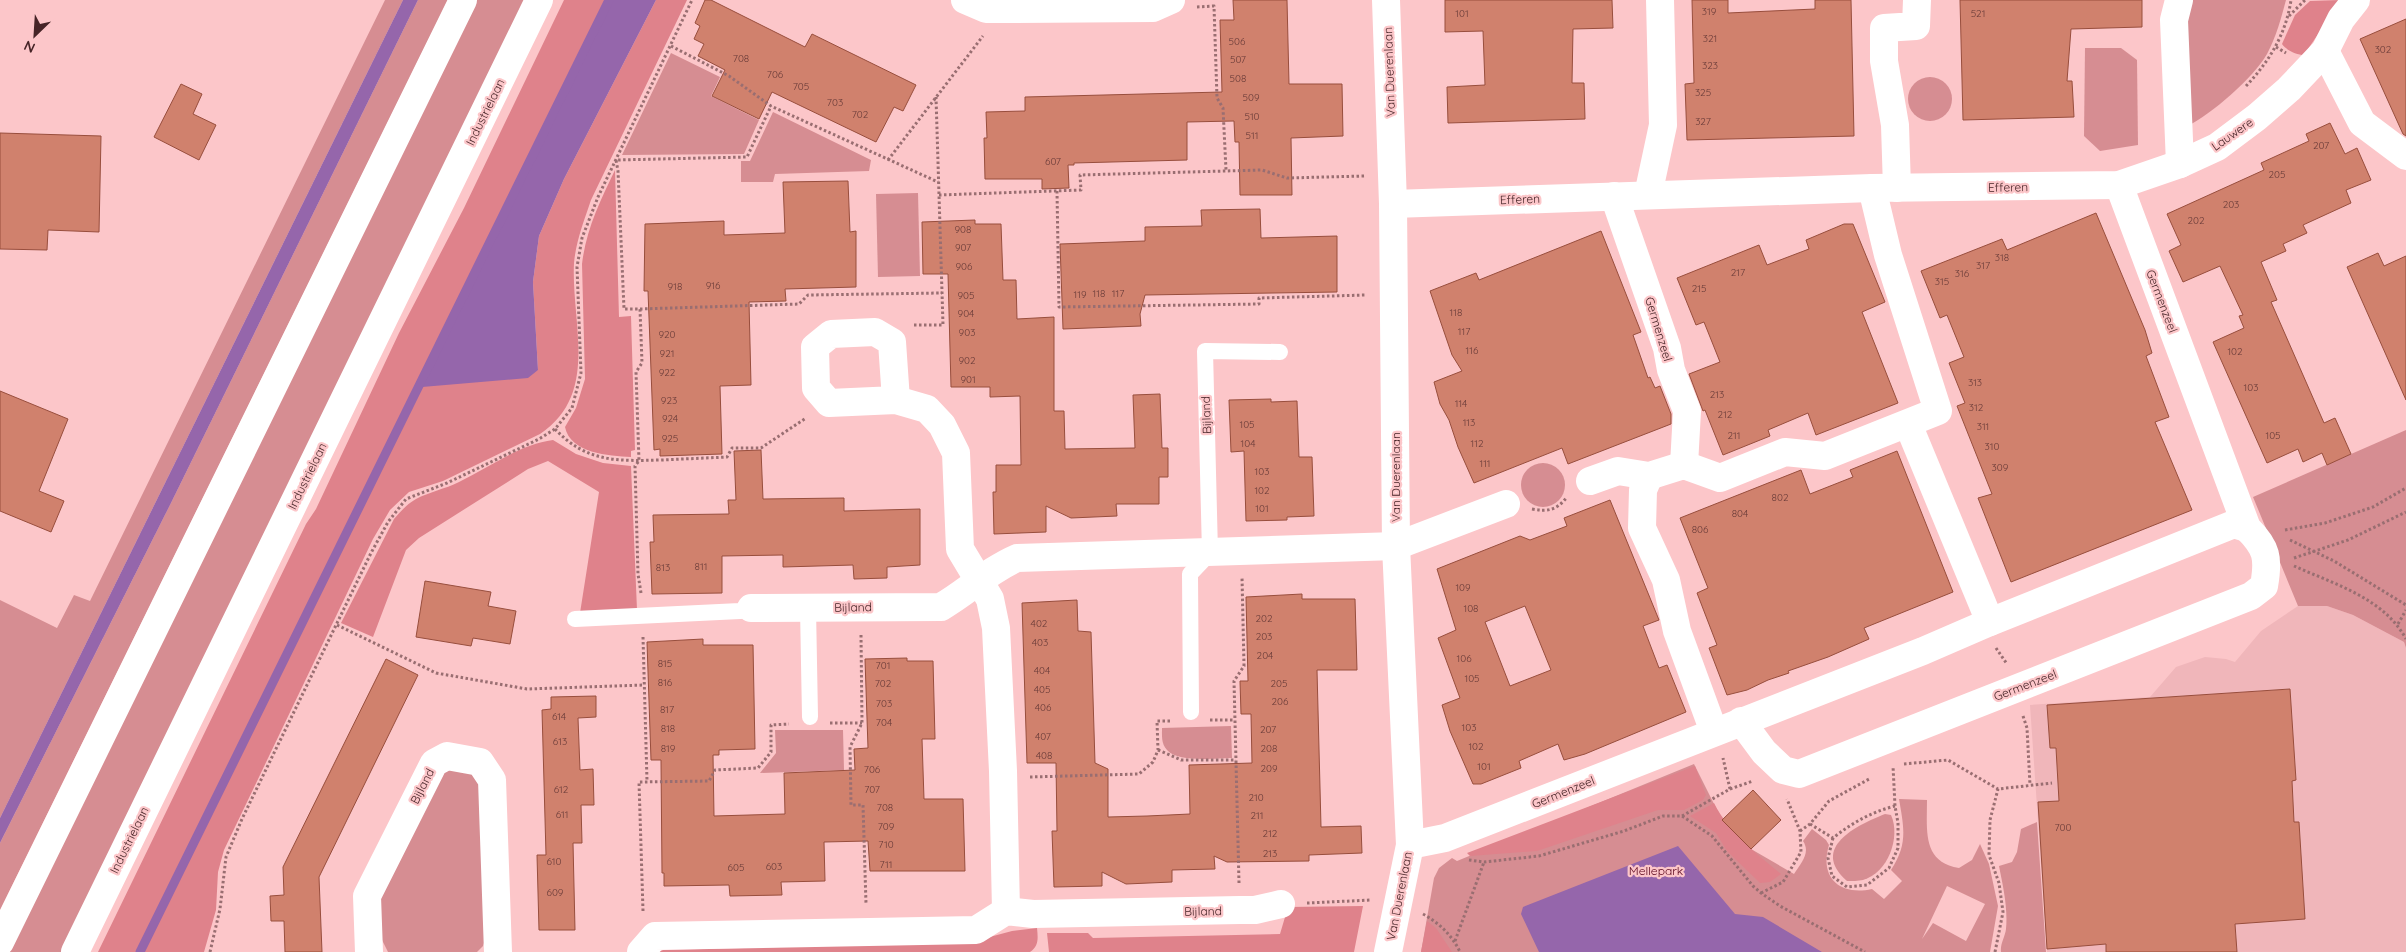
<svg xmlns="http://www.w3.org/2000/svg" width="2406" height="952" font-family="Quicksand,sans-serif">
  <rect width="100%" height="100%" fill="#fcc6c9"/>
  <polygon fill="#f0b6ba" points="2298,606 2327,606 2353,615 2404,642 2406,648 2406,952 2047,952 2030,705 2150,697 2176,667 2205,657 2226,659 2235,662 2261,631"/>
  <g fill="#d68d92" fill-rule="evenodd">
    <polygon points="385,0 403,0 0,818 0,600 57,628 74,595 90,601"/>
    <polygon points="418,0 448,0 0,910 0,843 171,503"/>
    <polygon points="475,0 528,0 61,952 7,952"/>
    <path d="M2187 0H2286C2281 19 2276 37 2267 54 2254 77 2211 115 2187 126Z"/>
    <polygon points="2085,48 2121,48 2137,60 2138,145 2100,151 2084,136"/>
    <polygon points="671,53 720,77 711,96 759,120 744,154 622,155"/>
    <circle cx="1930" cy="99" r="22"/>
    <polygon points="773,112 871,160 869,171 775,174 773,182 741,182 741,161 750,161"/>
    <polygon points="918,193 920,276 878,277 876,194"/>
    <polygon points="2406,430 2406,648 2404,642 2353,615 2327,606 2298,606 2253,497"/>
    <circle cx="1543" cy="485" r="22"/>
    <path d="M1231 726 1232 758C1216 758 1178 763 1167 750 1161 744 1162 735 1162 728Z"/>
    <polygon points="775,730 843,730 844,770 760,773 776,753"/>
    <path d="M1694 764 1722 820 1751 849 1794 874C1801 863 1811 853 1803 841L1812 829 1826 840 1829 845C1819 878 1840 896 1872 889L1884 899 1902 881 1891 870C1908 844 1904 828 1899 799L1927 800C1927 830 1922 862 1959 868L1972 860 1980 844 1989 864 1998 906 1990 952H1421L1434 878 1439 868 1452 858 1457 861ZM1947 886 1985 904 1966 941 1933 923 1922 939Z"/>
    <polygon points="453,767 471,772 479,780 487,933 483,946 477,952 388,952 380,936 379,901 445,771"/>
    <path d="M1885 814 1891 815C1901 837 1888 873 1863 880 1858 881 1852 881 1847 881 1809 848 1857 825 1885 814Z"/>
    <path d="M2037 822 2046 952H2001C2000 944 2005 937 2006 929 2008 908 2003 886 1999 866L2012 862 2017 852 2021 829Z"/>
  </g>
  <g fill="#df828b">
    <path d="M564 0H612L422 386 538 370 533 282 539 236 564 179 656 0H687L591 200C584 221 576 241 574 263 571 323 600 394 540 434L443 481 409 492 390 510 373 539 224 850 218 872 216 910 204 952H98L306 524 316 509 399 333 464 208Z"/>
    <path d="M2341 0 2304 55C2297 55 2286 50 2282 44L2295 15 2310 1Z"/>
    <path d="M615 170 619 317 631 316 635 450 631 451V457C609 456 570 453 565 427L576 408 585 379 582 264C586 230 600 201 615 170Z"/>
    <path d="M553 440 576 454 603 463 631 466 637 610 580 613 599 492 548 461 528 469 419 538 406 550 373 637 341 623 394 519C401 511 407 504 416 499 429 492 445 489 459 482 489 468 520 444 553 440Z"/>
    <polygon points="1695,766 1706,795 1703,800 1684,810 1658,810 1537,851 1470,856 1467,853"/>
    <path d="M1714 803C1729 833 1756 853 1781 874L1770 882 1760 883 1727 851 1716 833 1690 816Z"/>
    <polygon points="1363,906 1354,952 1049,952 1047,933 1088,933 1093,938 1280,934 1288,907"/>
    <polygon points="1427,921 1436,928 1452,952 1421,952"/>
    <path d="M1037 928C1038 938 1039 946 1030 952H659L663 950 971 942 1012 931Z"/>
  </g>
  <g fill="#9566ab">
    <polygon points="403,0 418,0 171,503 0,843 0,818"/>
    <polygon points="612,0 656,0 564,179 539,236 533,282 538,370 528,378 422,387"/>
    <polygon points="1678,846 1735,914 1763,917 1822,952 1539,952 1521,914 1523,907"/>
  </g>
  <g fill="none" stroke-linecap="round" stroke-linejoin="round">
    <polyline stroke="#9566ab" stroke-width="9" points="140,952 609,0"/>
  </g>
  <g fill="#d0816d" stroke="#984e3d" fill-rule="evenodd">
    <polygon points="705,0 711,0 805,47 812,34 916,85 903,111 894,107 876,142 772,92 759,119 712,96 725,70 698,56 704,44 694,39 700,26 695,23"/>
    <polygon points="1233,0 1287,0 1289,84 1342,84 1343,136 1291,138 1292,195 1240,195 1239,142 1235,142 1234,121 1187,122 1187,160 1074,163 1074,165 1068,165 1069,188 1042,189 1042,179 985,179 984,138 987,138 986,112 1025,111 1025,97 1222,92 1220,20 1234,20"/>
    <polygon points="1445,0 1612,0 1613,28 1573,29 1572,83 1584,83 1585,119 1448,123 1447,87 1485,85 1483,31 1445,32"/>
    <polygon points="1692,0 1728,0 1728,13 1815,9 1815,0 1851,0 1854,136 1687,140 1685,84 1694,83"/>
    <polygon points="1960,0 2142,0 2142,27 2071,29 2067,81 2072,81 2074,117 1963,120"/>
    <polygon points="2406,19 2406,136 2403,134 2360,39"/>
    <polygon points="181,84 202,94 193,114 216,125 199,160 154,137"/>
    <polygon points="2330,123 2345,154 2357,148 2371,180 2346,190 2351,203 2303,225 2307,233 2283,244 2286,251 2261,262 2277,300 2271,302 2324,423 2335,418 2351,454 2327,465 2322,453 2303,462 2298,449 2267,463 2213,342 2244,328 2239,316 2243,315 2220,266 2183,282 2169,251 2181,245 2167,214 2264,170 2261,163 2309,141 2306,134"/>
    <polygon points="0,133 101,136 99,232 48,230 47,250 0,249"/>
    <polygon points="848,181 850,232 856,231 856,287 785,289 786,301 749,302 751,385 720,386 722,454 660,456 660,449 654,450 648,291 644,291 645,224 724,221 724,235 785,233 783,182"/>
    <polygon points="1260,209 1261,238 1337,236 1337,292 1145,295 1140,314 1141,326 1063,329 1060,244 1145,241 1145,227 1202,226 1201,210"/>
    <polygon points="2096,213 2145,330 2152,353 2146,356 2169,417 2155,422 2192,510 2011,582 1978,498 1992,494 1957,406 1965,403 1949,363 1964,357 1947,315 1940,318 1921,271 2002,239 2007,250"/>
    <polygon points="975,220 975,224 1001,224 1003,280 1016,280 1017,319 1054,317 1054,411 1064,411 1065,449 1135,448 1133,395 1160,394 1162,448 1168,448 1168,477 1159,477 1159,504 1116,504 1117,516 1071,518 1046,506 1046,532 994,534 993,492 996,492 996,465 1021,465 1020,396 990,397 990,387 951,387 948,274 923,274 922,222"/>
    <polygon points="1844,224 1853,224 1885,302 1862,312 1898,403 1816,435 1808,413 1768,430 1770,436 1723,455 1705,410 1703,411 1689,374 1720,362 1704,322 1696,325 1677,278 1759,245 1767,265 1809,249 1806,240"/>
    <polygon points="1601,231 1641,332 1633,335 1648,378 1650,377 1655,388 1660,386 1671,414 1671,424 1568,464 1562,448 1474,483 1458,447 1449,420 1440,404 1434,382 1462,371 1452,355 1430,291 1476,273 1479,280"/>
    <polygon points="2378,253 2384,266 2406,256 2406,400 2347,267"/>
    <polygon points="0,391 68,419 39,491 64,501 51,532 0,511"/>
    <polygon points="1271,399 1271,402 1297,401 1299,457 1312,457 1314,516 1287,517 1287,520 1246,521 1244,451 1231,452 1229,400"/>
    <polygon points="761,450 763,499 844,498 844,511 920,509 920,565 887,567 887,578 854,579 853,565 783,567 783,555 722,556 722,593 652,594 650,542 654,542 653,515 729,514 728,500 736,500 734,451"/>
    <polygon points="1897,451 1953,592 1864,628 1869,639 1828,657 1788,671 1789,673 1768,680 1747,690 1727,695 1709,648 1717,645 1697,593 1708,588 1680,518 1801,470 1810,494 1853,477 1850,470"/>
    <path d="M1610 500 1659 620 1643 626 1659 668 1667 665 1686 712 1585 754 1564 760 1558 744 1519 761 1521 768 1481 784H1473L1450 731 1442 705 1460 698 1438 638 1456 630 1437 569 1520 536 1530 540 1567 526 1564 518ZM1525 606 1551 670 1510 686 1485 622Z"/>
    <polygon points="425,581 491,592 488,606 516,611 510,644 473,638 471,646 416,637"/>
    <polygon points="1302,594 1302,599 1355,599 1357,670 1317,670 1321,827 1361,826 1362,853 1309,855 1309,861 1227,862 1214,856 1215,869 1172,870 1172,882 1126,884 1102,872 1102,886 1054,887 1052,831 1057,831 1056,763 1027,763 1022,603 1077,600 1078,631 1091,632 1095,763 1108,769 1108,817 1147,816 1190,814 1189,765 1252,763 1251,714 1241,714 1240,681 1248,681 1246,597"/>
    <polygon points="703,639 703,645 753,645 755,749 719,750 719,755 713,755 714,816 785,814 784,773 855,770 854,749 868,748 865,659 907,658 907,661 933,661 935,739 922,739 924,799 963,799 965,871 870,871 868,841 824,842 825,881 781,882 782,895 730,896 729,885 664,886 664,873 662,873 661,760 651,760 647,642"/>
    <polygon points="386,659 418,675 319,877 322,952 285,952 284,921 271,921 270,896 284,895 283,867"/>
    <polygon points="2290,689 2296,780 2292,781 2294,822 2299,822 2305,919 2235,924 2237,952 2106,952 2106,944 2047,949 2038,802 2059,801 2056,748 2050,748 2047,705"/>
    <polygon points="596,696 596,717 578,718 580,770 593,769 594,805 581,805 582,843 573,843 575,930 539,930 537,855 546,855 542,710 551,709 551,697"/>
    <polygon points="1753,790 1781,820 1751,849 1722,820"/>
  </g>
  <g fill="none" stroke-linecap="round" stroke-linejoin="round">
    <g stroke="#996e71" stroke-width="3" stroke-dasharray="2.5 2.5" stroke-linecap="butt">
      <polyline points="1197,7 1214,6 1217,98 1223,108 1226,170"/>
      <polyline points="2289,16 2305,0"/>
      <polyline points="671,46 729,76 771,106 938,182"/>
      <polyline points="2276,47 2286,53"/>
      <path d="M2246 86C2269 62 2286 34 2291 0"/>
      <polyline points="888,160 983,36"/>
      <polyline points="1057,191 1059,307 1259,304 1259,298 1366,295"/>
      <polyline points="939,195 1081,190 1080,175 1262,170 1287,178 1365,176"/>
      <polyline points="640,309 799,304 808,295 942,293"/>
      <polyline points="914,325 943,325 936,97"/>
      <path d="M555 429C587 463 618 461 661 460 683 459 705 458 727 457L732 448H761L806 418"/>
      <path d="M1532 509C1548 512 1557 510 1567 497"/>
      <polyline points="2285,530 2325,523 2373,507 2406,488"/>
      <polyline points="2290,540 2334,561 2406,605"/>
      <polyline points="2294,558 2348,540 2406,512"/>
      <path d="M2294 566C2334 584 2384 598 2406 639"/>
      <polyline points="641,593 638,574 635,466 639,461 636,372 642,363 640,309 624,309 618,171 616,160 747,157 771,106"/>
      <polyline points="2398,624 2406,610"/>
      <polyline points="337,625 436,673 527,689 644,685"/>
      <polyline points="861,635 862,723 850,747 851,805 863,805 866,904"/>
      <polyline points="643,637 647,781"/>
      <polyline points="1996,648 2007,664"/>
      <polyline points="2023,716 2027,728 2030,785"/>
      <polyline points="1210,720 1235,720"/>
      <polyline points="830,723 862,723"/>
      <polyline points="1158,750 1181,760 1236,760"/>
      <polyline points="1904,764 1948,760 1998,789 2052,783"/>
      <polyline points="1030,777 1139,774 1153,762 1158,750 1157,721 1171,721"/>
      <polyline points="1730,789 1753,781"/>
      <polyline points="1682,816 1730,789 1723,758"/>
      <path d="M1810 824 1833 838C1852 823 1871 812 1895 806"/>
      <polyline points="1800,831 1810,824 1829,801 1871,778"/>
      <polyline points="1833,838 1828,858 1832,876 1847,887 1867,885 1889,868 1898,848 1898,823 1895,806 1893,766"/>
      <polyline points="1469,860 1484,862 1539,856 1624,831 1663,816 1682,816 1712,836 1753,886 1761,893 1780,906 1865,952"/>
      <polyline points="1239,883 1234,681 1244,666 1242,577"/>
      <polyline points="1761,893 1783,882 1801,852 1800,831 1787,799"/>
      <polyline points="1307,903 1371,900"/>
      <polyline points="643,911 639,782 709,781 715,770 758,768 771,752 771,725 789,724"/>
      <path d="M1423 914C1439 923 1452 935 1460 952"/>
      <polyline points="1455,941 1484,862"/>
      <polyline points="210,952 220,909 226,857 242,819 371,553 388,522 406,499 447,483 539,439 555,429 572,408 581,373 577,267 582,238 598,197 692,0"/>
      <polyline points="1995,952 2003,912 1999,883 1989,855 1990,820 1998,789"/>
    </g>
    <g stroke="#fff" stroke-width="16">
      <polyline points="808,608 810,717"/>
      <polyline points="575,619 740,611 751,608"/>
      <polyline points="1191,712 1190,574 1210,553 1205,351 1280,352"/>
    </g>
    <g stroke="#fff" stroke-width="28">
      <polyline points="965,0 986,9 1003,9 1153,8 1171,0"/>
      <polyline points="1386,0 1393,204 1396,546 1410,845 1388,952"/>
      <polyline points="2179,0 2174,20 2180,164"/>
      <polyline points="2325,51 2362,123 2406,156"/>
      <polyline points="1897,188 1895,125 1884,61 1884,28 1916,26 1917,0"/>
      <polyline points="1648,195 1663,125 1660,0"/>
      <polyline points="1614,196 1667,348 1671,370 1687,411 1684,465"/>
      <polyline points="1393,204 1872,188 2119,185 2180,164 2217,147 2257,117 2289,89 2325,51 2341,19 2356,0"/>
      <polyline points="896,400 829,403 816,388 815,347 831,334 875,332 892,342 896,400 927,409 942,425 956,453 960,549 990,599 996,628 1003,771 1006,911"/>
      <polyline points="1908,424 1990,622"/>
      <polyline points="1649,476 1643,490 1642,528 1666,580 1677,631 1714,732"/>
      <polyline points="1590,481 1618,471 1649,476 1684,465 1720,478 1785,452 1825,456 1938,411 1888,255 1872,188"/>
      <path d="M751 608 941 607C967 592 989 570 1017 558L1396 546 1506 504"/>
      <path d="M1741 721 1764 752 1783 770 1799 774 2251 596 2264 586C2269 558 2267 548 2247 528L2119 185"/>
      <polyline points="1410,845 1445,838 1923,651 1990,622 2234,524 2247,528"/>
      <polyline points="369,952 367,896 434,763 447,756 480,762 492,780 498,952"/>
      <polyline points="641,952 655,936 976,930 1006,911 1033,914 1240,910 1255,910 1281,904"/>
    </g>
    <g stroke="#fff" stroke-width="28">
      <polyline points="0,942 463,0"/>
      <polyline points="75,952 539,0"/>
    </g>
  </g>
  <g text-anchor="middle" dominant-baseline="central" stroke-width="4.5" stroke-linejoin="round" paint-order="stroke">
    <g font-size="10" fill="#683b38">
      <text x="1709" y="11">319</text>
      <text x="1462" y="13">101</text>
      <text x="1978" y="13">521</text>
      <text x="1710" y="38">321</text>
      <text x="1237" y="41">506</text>
      <text x="2383" y="49">302</text>
      <text x="741" y="58">708</text>
      <text x="1238" y="59">507</text>
      <text x="1710" y="65">323</text>
      <text x="775" y="74">706</text>
      <text x="1238" y="78">508</text>
      <text x="801" y="86">705</text>
      <text x="1703" y="92">325</text>
      <text x="1251" y="97">509</text>
      <text x="835" y="102">703</text>
      <text x="860" y="114">702</text>
      <text x="1252" y="116">510</text>
      <text x="1703" y="121">327</text>
      <text x="1252" y="135">511</text>
      <text x="2321" y="145">207</text>
      <text x="1053" y="161">607</text>
      <text x="2277" y="174">205</text>
      <text x="2231" y="204">203</text>
      <text x="2196" y="220">202</text>
      <text x="963" y="229">908</text>
      <text x="963" y="247">907</text>
      <text x="2002" y="257">318</text>
      <text x="1983" y="265">317</text>
      <text x="964" y="266">906</text>
      <text x="1738" y="272">217</text>
      <text x="1962" y="273">316</text>
      <text x="1942" y="281">315</text>
      <text x="713" y="285">916</text>
      <text x="675" y="286">918</text>
      <text x="1699" y="288">215</text>
      <text x="1099" y="293">118</text>
      <text x="1118" y="293">117</text>
      <text x="1080" y="294">119</text>
      <text x="966" y="295">905</text>
      <text x="1456" y="312">118</text>
      <text x="966" y="313">904</text>
      <text x="1464" y="331">117</text>
      <text x="967" y="332">903</text>
      <text x="667" y="334">920</text>
      <text x="1472" y="350">116</text>
      <text x="2235" y="351">102</text>
      <text x="667" y="353">921</text>
      <text x="967" y="360">902</text>
      <text x="667" y="372">922</text>
      <text x="968" y="379">901</text>
      <text x="1975" y="382">313</text>
      <text x="2251" y="387">103</text>
      <text x="1717" y="394">213</text>
      <text x="669" y="400">923</text>
      <text x="1461" y="403">114</text>
      <text x="1976" y="407">312</text>
      <text x="1725" y="414">212</text>
      <text x="670" y="418">924</text>
      <text x="1469" y="422">113</text>
      <text x="1247" y="424">105</text>
      <text x="1983" y="426">311</text>
      <text x="1734" y="435">211</text>
      <text x="2273" y="435">105</text>
      <text x="670" y="438">925</text>
      <text x="1248" y="443">104</text>
      <text x="1477" y="443">112</text>
      <text x="1992" y="446">310</text>
      <text x="1485" y="463">111</text>
      <text x="2000" y="467">309</text>
      <text x="1262" y="471">103</text>
      <text x="1262" y="490">102</text>
      <text x="1780" y="497">802</text>
      <text x="1262" y="508">101</text>
      <text x="1740" y="513">804</text>
      <text x="1700" y="529">806</text>
      <text x="701" y="566">811</text>
      <text x="663" y="567">813</text>
      <text x="1463" y="587">109</text>
      <text x="1471" y="608">108</text>
      <text x="1264" y="618">202</text>
      <text x="1039" y="623">402</text>
      <text x="1264" y="636">203</text>
      <text x="1040" y="642">403</text>
      <text x="1265" y="655">204</text>
      <text x="1464" y="658">106</text>
      <text x="665" y="663">815</text>
      <text x="883" y="665">701</text>
      <text x="1042" y="670">404</text>
      <text x="1472" y="678">105</text>
      <text x="665" y="682">816</text>
      <text x="883" y="683">702</text>
      <text x="1279" y="683">205</text>
      <text x="1042" y="689">405</text>
      <text x="1280" y="701">206</text>
      <text x="884" y="703">703</text>
      <text x="1043" y="707">406</text>
      <text x="667" y="709">817</text>
      <text x="559" y="716">614</text>
      <text x="884" y="722">704</text>
      <text x="1469" y="727">103</text>
      <text x="668" y="728">818</text>
      <text x="1268" y="729">207</text>
      <text x="1043" y="736">407</text>
      <text x="560" y="741">613</text>
      <text x="1476" y="746">102</text>
      <text x="668" y="748">819</text>
      <text x="1269" y="748">208</text>
      <text x="1044" y="755">408</text>
      <text x="1484" y="766">101</text>
      <text x="1269" y="768">209</text>
      <text x="872" y="769">706</text>
      <text x="561" y="789">612</text>
      <text x="872" y="789">707</text>
      <text x="1256" y="797">210</text>
      <text x="885" y="807">708</text>
      <text x="562" y="814">611</text>
      <text x="1257" y="815">211</text>
      <text x="886" y="826">709</text>
      <text x="2063" y="827">700</text>
      <text x="1270" y="833">212</text>
      <text x="886" y="844">710</text>
      <text x="1270" y="853">213</text>
      <text x="554" y="861">610</text>
      <text x="886" y="864">711</text>
      <text x="774" y="866">603</text>
      <text x="736" y="867">605</text>
      <text x="555" y="892">609</text>
    </g>
    <g font-size="12" fill="#462427" stroke="#fcc6c9">
      <text transform="translate(1389 72) rotate(-92)">Van Duerenlaan</text>
      <text transform="translate(485 112) rotate(-64)">Industrielaan</text>
      <text transform="translate(2232 134) rotate(-35)">Lauwere</text>
      <text transform="translate(2008 187) rotate(-1)">Efferen</text>
      <text transform="translate(1520 199) rotate(-2)">Efferen</text>
      <text transform="translate(2162 301) rotate(69)">Germenzeel</text>
      <text transform="translate(1659 329) rotate(73)">Germenzeel</text>
      <text transform="translate(1206 415) rotate(-92)">Bijland</text>
      <text transform="translate(307 476) rotate(-64)">Industrielaan</text>
      <text transform="translate(1395 477) rotate(-90)">Van Duerenlaan</text>
      <text transform="translate(853 607) rotate(-1)">Bijland</text>
      <text transform="translate(2025 685) rotate(-21)">Germenzeel</text>
      <text transform="translate(422 786) rotate(-63)">Bijland</text>
      <text transform="translate(1563 792) rotate(-22)">Germenzeel</text>
      <text transform="translate(129 840) rotate(-64)">Industrielaan</text>
      <text transform="translate(1399 896) rotate(-79)">Van Duerenlaan</text>
      <text transform="translate(1203 911) rotate(-1)">Bijland</text>
    </g>
    <g font-size="12" fill="#560018" stroke="#fcc6c9">
      <text x="1656" y="870">Mellepark</text>
    </g>
  </g>
  <g transform="translate(35 35) rotate(205)" stroke="#fcc6c9" stroke-width="4" paint-order="stroke">
  <path d="M0-4L9 19L0 12L-9 19Z" fill="#462427"/>
  <text y="-8" font-size="14" font-weight="bold" text-anchor="middle" fill="#462427">N</text>
  </g>
</svg>
